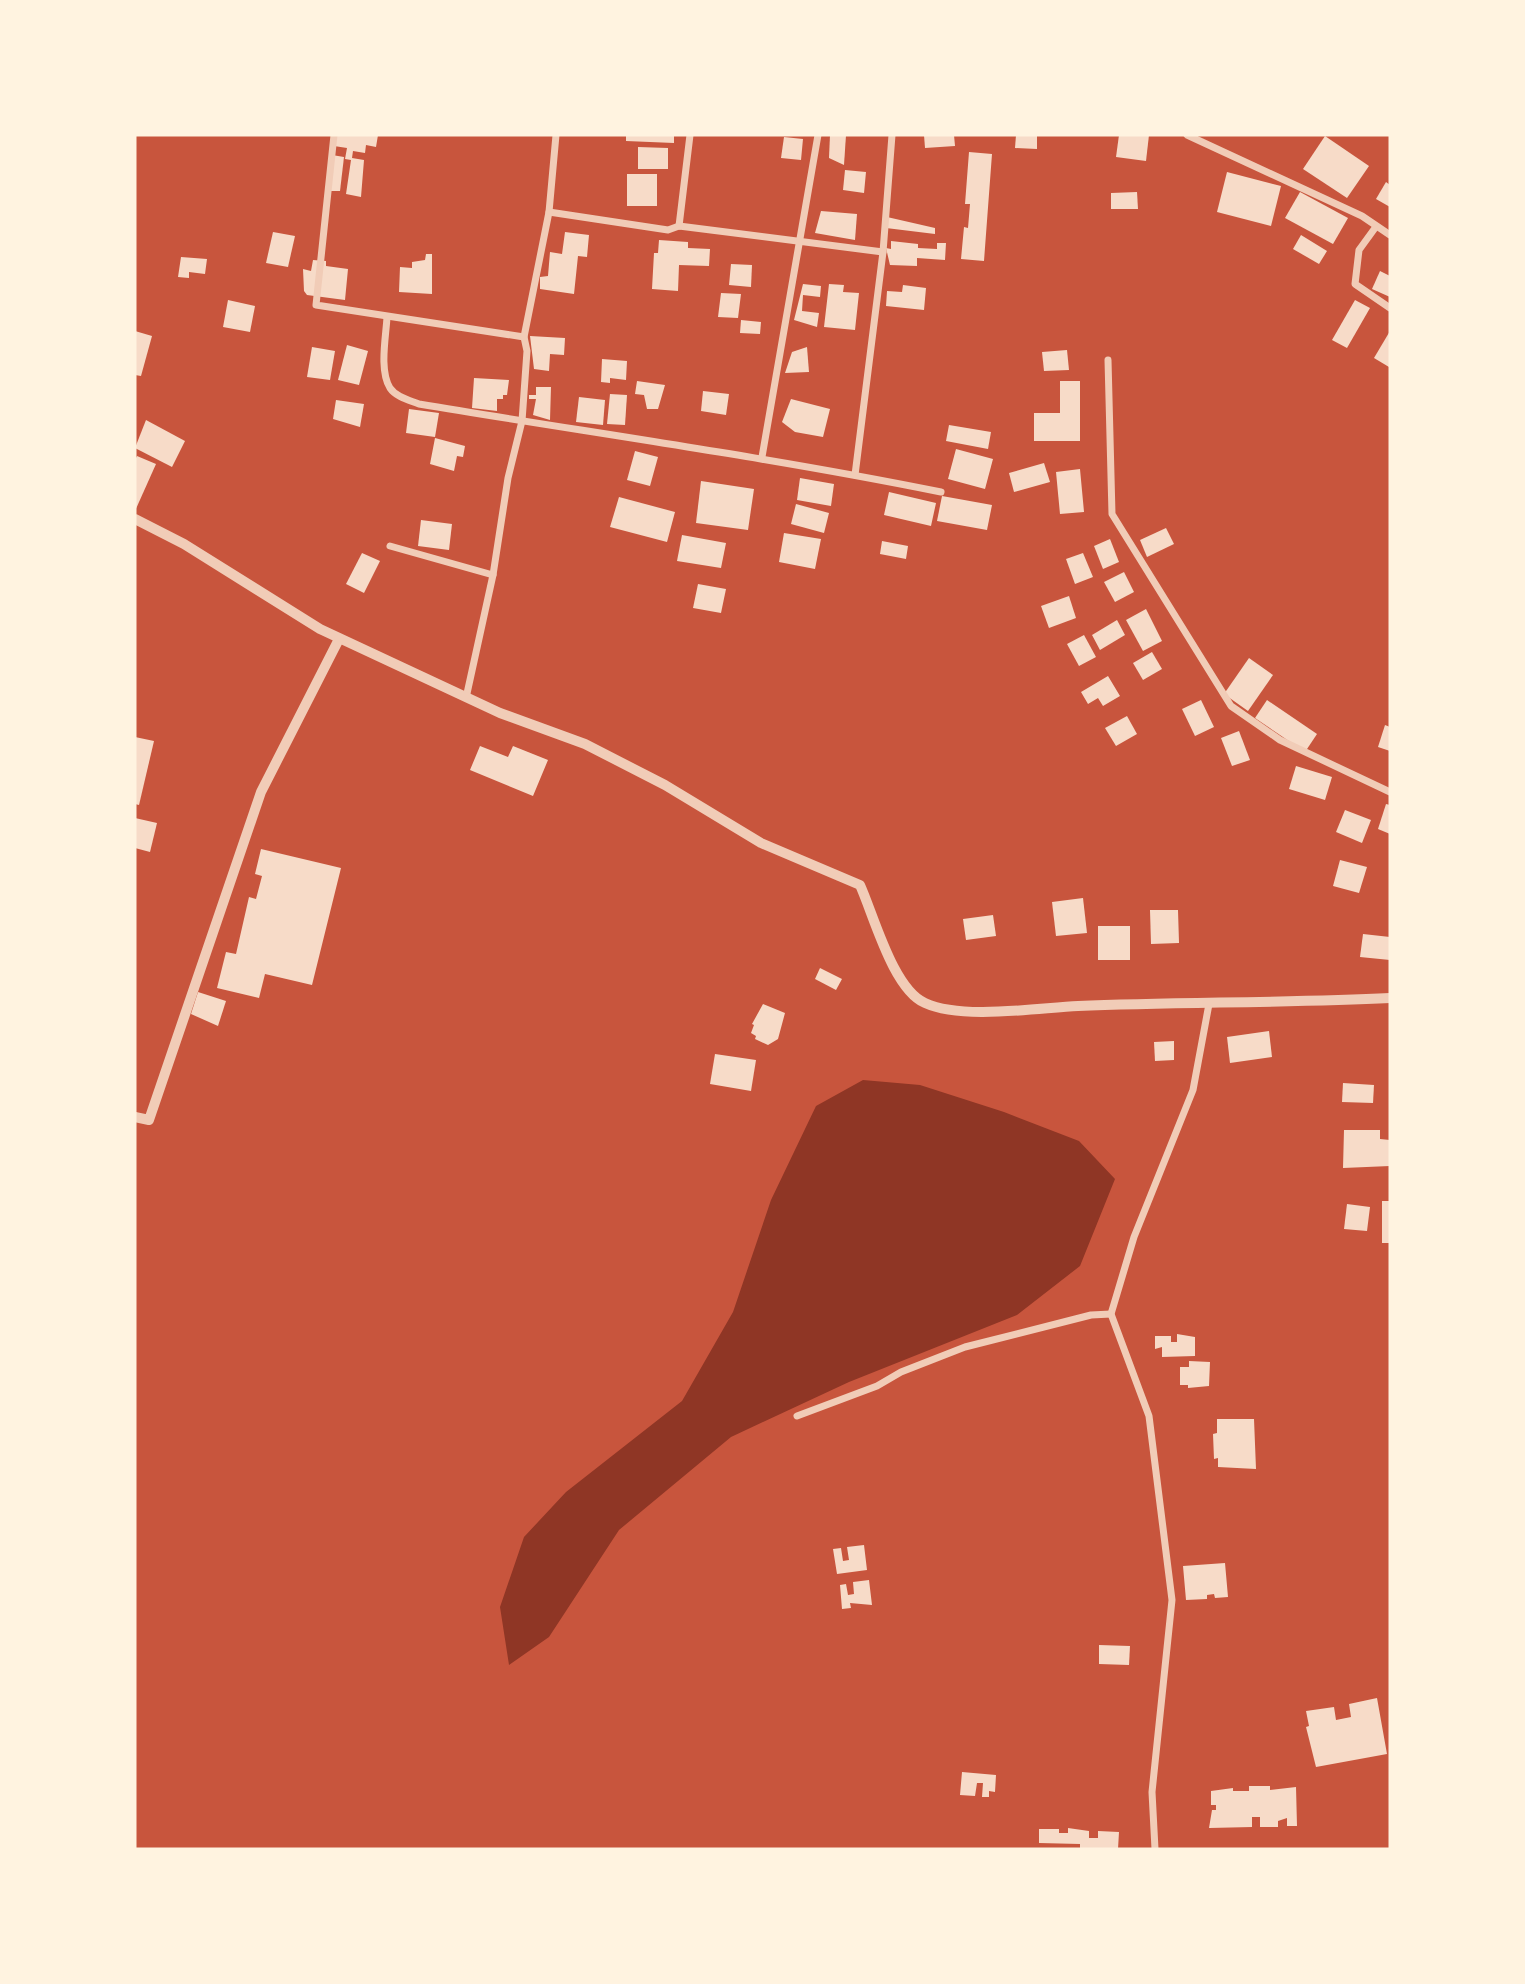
<svg xmlns="http://www.w3.org/2000/svg" width="1525" height="1984" font-family="'Golos Text',sans-serif">
  <rect width="100%" height="100%" fill="#c8553d"/>
  <polygon fill="#8f3625" points="863,1080 920,1085 1004,1112 1079,1141 1115,1179 1080,1266 1017,1315 849,1382 731,1437 619,1530 549,1637 509,1665 500,1607 524,1537 566,1492 682,1401 733,1312 771,1200 816,1106"/>
  <g fill="#f7dbc8">
    <polygon points="336,135 378,135 376,147 366,145 365,153 353,151 352,158 364,160 361,197 346,194 351,160 345,159 347,148 334,146"/>
    <polygon points="626,135 674,135 674,143 626,141"/>
    <polygon points="830,135 846,135 844,165 829,158"/>
    <polygon points="924,135 954,135 955,146 925,148"/>
    <polygon points="1016,135 1037,135 1037,149 1015,148"/>
    <polygon points="1119,135 1149,135 1146,161 1116,157"/>
    <polygon points="1325,136 1369,166 1347,198 1303,169"/>
    <polygon points="784,137 803,139 801,160 781,158"/>
    <polygon points="638,147 668,148 668,169 638,169"/>
    <polygon points="969,152 992,154 984,261 961,259 964,227 968,228 970,204 965,204"/>
    <polygon points="332,155 344,157 340,191 327,191"/>
    <polygon points="845,170 866,172 864,193 843,190"/>
    <polygon points="1227,172 1281,186 1271,226 1217,212"/>
    <rect x="627" y="174" width="30" height="32"/>
    <polygon points="1386,182 1390,185 1390,207 1376,199"/>
    <polygon points="1137,192 1138,209 1111,209 1111,193"/>
    <polygon points="1300,192 1348,218 1333,244 1285,218"/>
    <polygon points="821,211 857,214 855,240 815,233"/>
    <polygon points="887,217 935,228 935,234 886,228"/>
    <polygon points="273,232 295,236 288,267 266,263"/>
    <polygon points="565,232 589,235 587,257 578,256 574,294 540,289 540,277 548,276 550,252 562,254"/>
    <polygon points="1301,235 1327,251 1319,264 1293,249"/>
    <polygon points="659,240 688,242 688,248 710,249 709,266 679,265 678,291 652,289 654,253 658,253"/>
    <polygon points="891,241 918,244 918,248 937,249 937,243 946,243 945,260 917,258 917,266 890,265 886,248 891,249"/>
    <polygon points="426,254 432,254 432,294 399,292 400,267 412,268 412,262 425,260"/>
    <polygon points="181,257 207,259 205,274 189,272 189,278 178,277"/>
    <polygon points="313,260 326,261 326,266 348,269 345,300 307,295 304,291 303,269 311,271"/>
    <polygon points="731,264 752,265 751,287 729,285"/>
    <polygon points="1380,271 1390,276 1390,297 1372,289"/>
    <polygon points="803,284 821,286 820,297 803,295 802,311 819,313 817,327 794,320"/>
    <polygon points="829,284 844,285 843,292 859,293 855,330 824,327"/>
    <polygon points="903,285 926,288 924,310 886,306 887,291 902,292"/>
    <polygon points="721,293 741,294 738,318 718,317"/>
    <polygon points="228,300 255,306 250,332 223,327"/>
    <polygon points="1355,300 1370,308 1347,348 1332,340"/>
    <polygon points="741,320 761,322 760,334 740,333"/>
    <polygon points="135,331 152,336 141,376 135,375"/>
    <polygon points="1390,331 1390,366 1389,367 1374,358"/>
    <polygon points="530,336 565,338 564,355 550,354 549,371 534,369"/>
    <polygon points="347,345 368,351 359,385 338,380"/>
    <polygon points="312,347 335,351 330,380 307,377"/>
    <polygon points="807,347 809,372 785,373 792,352"/>
    <polygon points="1067,350 1069,370 1044,371 1042,352"/>
    <polygon points="602,359 627,361 626,380 610,378 610,383 601,382"/>
    <polygon points="474,378 509,380 507,395 503,395 503,399 497,399 497,411 472,408"/>
    <polygon points="637,381 665,385 658,409 647,409 644,395 635,394"/>
    <polygon points="1060,381 1080,381 1080,441 1034,441 1034,413 1060,413"/>
    <polygon points="536,387 551,387 550,420 533,415 536,399 529,399 529,395 536,395"/>
    <polygon points="703,391 729,394 726,415 701,411"/>
    <polygon points="610,394 627,395 625,425 607,424"/>
    <polygon points="579,397 605,400 603,425 576,422"/>
    <polygon points="791,399 830,409 823,437 795,432 782,422"/>
    <polygon points="336,400 364,404 360,427 333,419"/>
    <polygon points="409,409 439,413 435,437 406,433"/>
    <polygon points="146,420 185,441 172,467 135,448"/>
    <polygon points="949,425 991,432 988,449 946,441"/>
    <polygon points="435,438 465,446 463,457 457,456 454,471 430,464"/>
    <polygon points="956,449 993,459 985,489 948,479"/>
    <polygon points="635,451 658,457 650,486 627,480"/>
    <polygon points="137,456 156,464 135,511 135,460"/>
    <polygon points="1044,463 1050,482 1014,492 1009,473"/>
    <polygon points="1080,469 1084,512 1060,514 1056,472"/>
    <polygon points="800,478 834,484 831,506 797,500"/>
    <polygon points="701,481 754,489 748,530 696,523"/>
    <polygon points="889,492 936,503 931,526 884,515"/>
    <polygon points="942,496 992,505 987,530 937,521"/>
    <polygon points="619,497 675,512 667,542 610,527"/>
    <polygon points="796,504 829,513 824,533 791,524"/>
    <polygon points="421,520 452,524 449,550 418,546"/>
    <polygon points="1166,528 1174,544 1147,557 1140,540"/>
    <polygon points="784,533 821,539 815,569 779,562"/>
    <polygon points="682,535 726,543 721,568 677,561"/>
    <polygon points="1110,539 1119,562 1103,569 1094,546"/>
    <polygon points="882,541 908,546 906,559 880,554"/>
    <polygon points="362,553 380,561 364,593 346,584"/>
    <polygon points="1083,553 1093,577 1075,584 1066,559"/>
    <polygon points="1124,572 1134,592 1115,602 1104,582"/>
    <polygon points="698,584 726,589 721,613 693,608"/>
    <polygon points="1069,596 1076,618 1049,628 1041,606"/>
    <polygon points="1146,609 1162,641 1143,651 1126,620"/>
    <polygon points="1117,620 1125,635 1100,650 1092,635"/>
    <polygon points="1084,635 1096,657 1079,666 1067,644"/>
    <polygon points="1152,652 1162,669 1143,680 1133,663"/>
    <polygon points="1249,658 1273,675 1248,711 1224,694"/>
    <polygon points="1108,676 1120,696 1103,706 1098,698 1088,704 1081,692"/>
    <polygon points="1201,700 1214,727 1195,736 1182,709"/>
    <polygon points="1267,700 1317,734 1305,752 1255,718"/>
    <polygon points="1127,716 1137,734 1116,746 1105,728"/>
    <polygon points="1385,725 1390,727 1390,751 1378,747"/>
    <polygon points="1239,731 1250,760 1232,766 1221,738"/>
    <polygon points="135,737 154,741 139,805 135,804"/>
    <polygon points="480,746 508,757 513,746 548,760 533,796 470,770"/>
    <polygon points="1296,766 1332,777 1325,800 1289,789"/>
    <polygon points="1386,804 1390,805 1390,834 1378,829"/>
    <polygon points="1345,810 1371,820 1362,843 1336,832"/>
    <polygon points="135,818 157,823 150,852 135,848"/>
    <polygon points="261,849 341,868 312,985 265,974 259,998 217,988 226,952 236,954 249,897 256,899 262,876 255,874"/>
    <polygon points="1340,860 1367,867 1359,893 1333,886"/>
    <polygon points="1083,898 1087,933 1056,936 1052,902"/>
    <polygon points="1150,910 1178,910 1179,943 1151,944"/>
    <polygon points="993,915 996,936 966,940 963,919"/>
    <rect x="1098" y="926" width="32" height="34"/>
    <polygon points="1363,934 1390,937 1390,960 1360,957"/>
    <polygon points="820,968 842,979 836,990 815,979"/>
    <polygon points="198,992 226,1001 218,1026 191,1014"/>
    <polygon points="763,1004 785,1013 778,1039 768,1045 755,1039 756,1036 751,1033 754,1025 752,1024"/>
    <polygon points="1269,1031 1272,1057 1230,1063 1227,1037"/>
    <polygon points="1174,1041 1174,1060 1155,1061 1154,1042"/>
    <polygon points="715,1054 756,1060 751,1091 710,1084"/>
    <polygon points="1343,1083 1374,1085 1373,1103 1342,1102"/>
    <polygon points="1344,1130 1380,1130 1380,1139 1390,1140 1390,1166 1343,1168"/>
    <rect x="1382" y="1201" width="8" height="42"/>
    <polygon points="1347,1204 1370,1207 1367,1231 1344,1229"/>
    <polygon points="1177,1334 1195,1337 1195,1356 1162,1357 1162,1347 1155,1349 1155,1336 1171,1336 1171,1342 1177,1342"/>
    <polygon points="1189,1361 1210,1362 1209,1386 1188,1388 1188,1385 1180,1385 1180,1367 1189,1367"/>
    <polygon points="1217,1419 1254,1419 1256,1469 1218,1467 1218,1458 1214,1459 1213,1434 1217,1433"/>
    <polygon points="864,1545 867,1570 837,1574 833,1549 841,1548 843,1561 849,1560 847,1547"/>
    <polygon points="1225,1563 1228,1597 1215,1598 1214,1594 1207,1595 1207,1599 1186,1600 1183,1566"/>
    <polygon points="869,1580 872,1605 850,1603 851,1608 842,1609 840,1585 846,1584 848,1595 854,1594 853,1582"/>
    <polygon points="1099,1645 1130,1646 1129,1665 1099,1664"/>
    <polygon points="1377,1698 1387,1754 1316,1767 1306,1727 1309,1726 1306,1711 1334,1707 1336,1720 1351,1717 1349,1704"/>
    <polygon points="962,1772 996,1775 995,1792 989,1791 989,1797 982,1797 983,1783 977,1783 975,1796 960,1795"/>
    <polygon points="1249,1786 1270,1786 1270,1790 1296,1787 1297,1826 1287,1826 1287,1818 1278,1821 1278,1827 1260,1827 1260,1817 1252,1817 1252,1827 1209,1828 1212,1810 1216,1810 1216,1805 1211,1805 1211,1791 1233,1788 1233,1791 1249,1791"/>
    <polygon points="1068,1828 1089,1831 1089,1838 1098,1838 1098,1831 1119,1832 1118,1849 1080,1849 1080,1844 1039,1843 1039,1829 1059,1829 1059,1833 1068,1833"/>
  </g>
  <g fill="none" stroke-linecap="round" stroke-linejoin="round">
    <g stroke="#f1ccb7" stroke-width="7">
      <polyline points="334,135 316,305 524,337"/>
      <polyline points="1187,135 1362,216 1390,235"/>
      <polyline points="549,212 668,230 679,226 883,252"/>
      <polyline points="679,226 690,135"/>
      <polyline points="1375,228 1359,250 1355,284 1390,308"/>
      <path d="M387 317C386 337 379 370 390 388 396 397 409 400 419 404 593 433 768 457 941 492"/>
      <polyline points="1108,360 1112,514 1231,706 1280,740 1390,792"/>
      <polyline points="762,457 818,135"/>
      <polyline points="855,475 883,252 892,135"/>
      <polyline points="390,546 493,575"/>
      <polyline points="466,698 493,575 508,478 522,421 527,351 524,337 549,212 556,135"/>
      <polyline points="797,1416 877,1386 901,1372 965,1347 1091,1315 1111,1314"/>
      <polyline points="1155,1849 1152,1792 1172,1600 1149,1416 1111,1314 1134,1237 1193,1090 1209,1004"/>
    </g>
    <g stroke="#f1ccb7" stroke-width="10">
      <path d="M135 519 184 544 320 629 500 713 585 744 665 785 761 843 860 885C874 916 893 989 925 1003 962 1020 1037 1008 1078 1006 1182 1002 1286 1003 1390 998"/>
      <polyline points="135,1117 149,1120 261,792 339,639"/>
    </g>
  </g>
  <rect width="1525" height="1984" fill="none" stroke="#fff3e0" stroke-width="273"/>
</svg>
